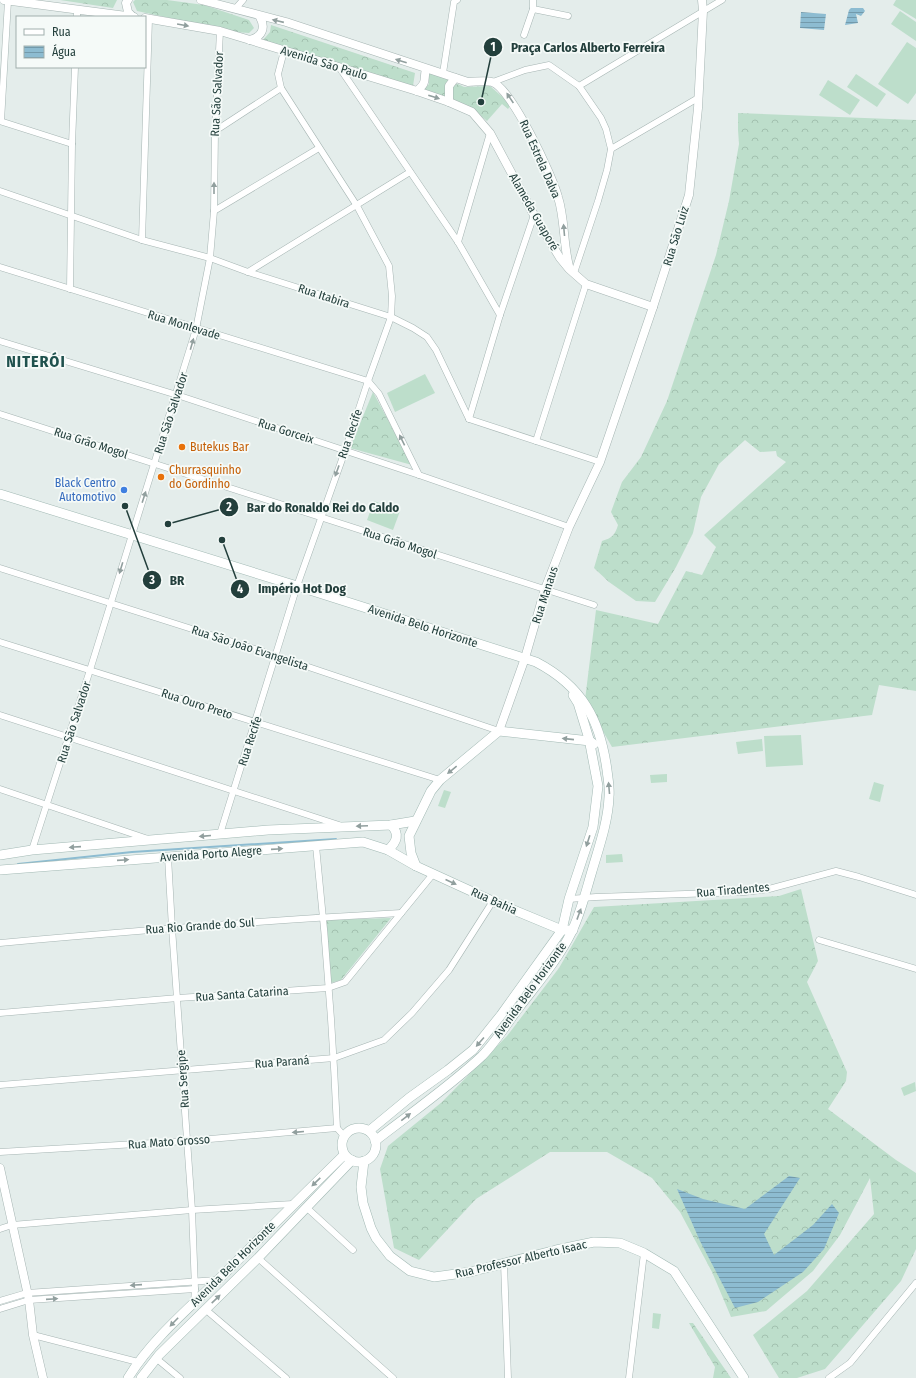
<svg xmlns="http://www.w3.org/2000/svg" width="916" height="1378" font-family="'Fira Sans Condensed',sans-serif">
  <defs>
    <pattern id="forest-crowns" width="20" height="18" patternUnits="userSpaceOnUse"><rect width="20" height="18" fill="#bddecb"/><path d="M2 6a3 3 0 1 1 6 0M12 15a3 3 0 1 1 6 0" fill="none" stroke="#a2c0af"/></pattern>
    <pattern id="water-rules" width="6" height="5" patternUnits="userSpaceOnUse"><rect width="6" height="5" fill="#8dbcd1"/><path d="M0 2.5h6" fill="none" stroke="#739aab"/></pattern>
  </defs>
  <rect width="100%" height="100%" fill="#e4edeb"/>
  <g fill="url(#forest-crowns)">
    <polygon points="60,0 117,0 113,8"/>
    <polygon points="135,0 167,0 204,5 249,20 254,28 249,33 235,32 137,11 133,2"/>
    <polygon points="271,25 415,73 413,86 263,40 270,32"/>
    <polygon points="428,72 449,79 445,98 422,91 429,84"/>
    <polygon points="458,84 464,87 490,86 507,101 510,106 508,109 502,104 487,121 479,114 452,101 451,90 454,85"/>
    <path d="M738 113 916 120V691L879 685 872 715 612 747 585 700 596 610 658 624 686 571 702 575 716 547 704 535 786 462 777 456 776 451 760 452 745 440 719 464 701 497 693 533 676 567 655 602 636 601 609 582 594 568 602 541C612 538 615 535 618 525L611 512 622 482 641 457 667 401 716 255 729 201 739 144 738 130Z"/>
    <polygon points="373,392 412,465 350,448"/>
    <polygon points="801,889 818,961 807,982 847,1072 846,1081 828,1109 896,1160 916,1173 916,1249 901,1281 825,1369 797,1378 779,1378 753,1335 807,1291 874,1214 870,1178 840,1235 813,1271 766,1311 731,1317 712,1272 680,1212 652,1178 607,1152 550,1152 476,1199 419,1260 394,1248 380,1169 388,1146 442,1102 507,1036 559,968 594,907 779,896"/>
    <polygon points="391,918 341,980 331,983 326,920"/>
    <polygon points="689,1323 693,1323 731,1378 713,1378 715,1367"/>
  </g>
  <g fill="#bddecb">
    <polygon points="896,0 916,0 916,19 893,5"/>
    <polygon points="900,11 916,22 916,41 891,24"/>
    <polygon points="907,42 916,48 916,93 908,104 878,84"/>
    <polygon points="856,74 886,94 877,107 847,87"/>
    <polygon points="828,80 860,100 850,115 819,95"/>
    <polygon points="425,374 435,393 395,412 387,393"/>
    <polygon points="374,501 400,511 393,530 367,520"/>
    <polygon points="801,735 803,765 766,767 764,736"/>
    <polygon points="762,739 763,751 738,754 736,742"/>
    <polygon points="667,774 667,782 651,783 650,775"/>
    <polygon points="874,782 884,785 880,802 869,799"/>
    <polygon points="444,790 451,792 445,808 438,806"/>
    <polygon points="622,854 623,862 606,863 606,855"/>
    <polygon points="915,1082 916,1091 904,1096 901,1088"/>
    <polygon points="653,1313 661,1314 659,1329 652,1328"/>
  </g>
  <g fill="url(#water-rules)">
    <polygon points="851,8 863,8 865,11 861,16 856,14 858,23 845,25 849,10"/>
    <polygon points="801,12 826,14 824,30 800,28"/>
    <polygon points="789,1176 800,1178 764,1234 774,1255 813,1225 832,1204 839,1213 824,1249 803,1272 758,1302 735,1308 700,1241 677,1189 703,1199 745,1209"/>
  </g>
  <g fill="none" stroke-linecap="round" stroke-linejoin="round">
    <polyline stroke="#8dbcd1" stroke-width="2" points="18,864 132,852 336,839"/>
    <g stroke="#a6b5b3" stroke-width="7">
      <g id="minor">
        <polyline points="236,8 243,0"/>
        <polyline points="533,9 568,16"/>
        <polyline points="77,17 77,10"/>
        <polyline points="524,35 533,9 533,0"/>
        <polyline points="339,67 458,242 500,315"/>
        <polyline points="443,73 454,2 457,0"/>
        <polyline points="493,82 525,70 549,65 579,86 601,118 606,129 611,149 607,170 598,201 574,273"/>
        <polyline points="579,86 722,0"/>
        <polyline points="0,121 72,144"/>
        <polyline points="1,121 8,1"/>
        <polyline points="215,131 281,88"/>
        <polyline points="611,149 698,98"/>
        <polyline points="0,191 142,240 210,258 248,272 391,317 413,328 427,337 436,350 469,419 600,462"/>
        <polyline points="214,211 319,148"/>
        <polyline points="142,240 149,19"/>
        <polyline points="458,242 490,133"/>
        <polyline points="0,267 368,381"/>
        <polyline points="248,272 410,172"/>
        <polyline points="70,289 72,144 75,67"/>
        <polyline points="0,341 177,395 419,475 569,527"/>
        <polyline points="368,381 379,394 419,475"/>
        <polyline points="0,414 594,605"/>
        <polyline points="469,419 500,315 534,215"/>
        <polyline points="536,441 586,284"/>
        <polyline points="0,568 255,649 499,731"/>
        <polyline points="0,642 440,780"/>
        <polyline points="0,715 339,825"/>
        <polyline points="0,789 148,839"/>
        <polyline points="220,834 297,586 345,451 368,381 391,317 392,296 389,266 357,206 281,88 278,74 284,51"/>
        <path d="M316 846C326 940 333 1034 337 1128L344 1136"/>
        <polyline points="32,850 90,670 196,329 210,258 214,211 215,131 220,31"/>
        <polyline points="168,857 172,928 192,1210 195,1289 194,1302"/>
        <polyline points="569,899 596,897 745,892 769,889 836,871 859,877 916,895"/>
        <polyline points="819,940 916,969"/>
        <path d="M0 943C133 931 267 920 401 913"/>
        <polyline points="0,1013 178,998 328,988 345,982 433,874"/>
        <polyline points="0,1085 334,1058 384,1040 412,1013 449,970 493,901"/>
        <polyline points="0,1152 187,1141 337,1128"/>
        <polyline points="307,1208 353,1250"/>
        <polyline points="0,1229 12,1225 192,1210 293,1204"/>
        <polyline points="258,1258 393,1378"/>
        <polyline points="504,1263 508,1378"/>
        <polyline points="0,1301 27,1293 217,1280"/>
        <polyline points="0,1309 29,1300 195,1289"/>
        <polyline points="205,1309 286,1378"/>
        <polyline points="33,1335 138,1362"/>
        <polyline points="157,1359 180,1378"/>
        <polyline points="629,1378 644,1253"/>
        <polyline points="829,1378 850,1363 916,1283"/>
      </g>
    </g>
    <g stroke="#a6b5b3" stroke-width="9">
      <g id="tertiary">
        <polyline points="4,0 134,17"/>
        <polyline points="128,0 126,3 128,12 133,17"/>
        <path d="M201 0 286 22 468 82C475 82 485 80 492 82 511 87 553 177 558 197 565 219 563 243 569 266"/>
        <polyline points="145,18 220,31 250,40 417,91 449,102 472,112 490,133 534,215 560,258 569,269 586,284 653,307"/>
        <path d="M250 40C262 37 266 28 260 17"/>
        <path d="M417 91C428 81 423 81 426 69"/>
        <polyline points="449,102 449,86 455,78"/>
        <polyline points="499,731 525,658 545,589 569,527 600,462 653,307 689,195 698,108 703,11 702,0"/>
        <polyline points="0,1168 29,1300 33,1335 43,1378"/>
      </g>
    </g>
    <g stroke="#a2b9b4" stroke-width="10">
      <g id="secondary">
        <path d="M0 494 297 586 536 662C582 686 600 719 607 770 608 779 610 788 609 797 608 822 599 847 592 871 586 891 581 912 572 931 558 960 536 985 517 1010 506 1025 495 1043 482 1056 449 1087 411 1113 375 1141"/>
        <path d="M388 850C397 842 400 834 391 825"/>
        <polyline points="0,855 32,850 268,830 391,825 415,821"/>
        <polyline points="416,866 411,853 409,836 431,791 440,780 499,731 590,741 594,744"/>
        <polyline points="0,870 363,842 388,850 416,866 497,903 562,930 573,930"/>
        <circle cx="359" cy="1145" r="17"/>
        <polyline points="369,1131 409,1098 448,1070 473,1050 501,1015 562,930 569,899 593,827 598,786 589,739 578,703 573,695"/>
        <polyline points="364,1161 361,1187 363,1203 371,1228 376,1238 390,1256 410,1271 434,1277 470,1272 556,1250 594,1242 620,1243 644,1253 674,1271 744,1378"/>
        <path d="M128 1378C152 1339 188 1309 221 1277 262 1236 303 1195 344 1155"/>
        <polyline points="141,1378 159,1355 258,1258 352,1160"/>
      </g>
    </g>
    <use href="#minor" stroke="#fff" stroke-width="6"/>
    <use href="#tertiary" stroke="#fff" stroke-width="8"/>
    <use href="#secondary" stroke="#fff" stroke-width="9"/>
  </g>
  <defs><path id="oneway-solid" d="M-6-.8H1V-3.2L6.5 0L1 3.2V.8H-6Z"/></defs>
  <g fill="#919f9e">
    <use href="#oneway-solid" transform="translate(278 21) rotate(-167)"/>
    <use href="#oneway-solid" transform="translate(183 25) rotate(10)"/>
    <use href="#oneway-solid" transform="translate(401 61) rotate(-162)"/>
    <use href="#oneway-solid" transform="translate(434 97) rotate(18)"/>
    <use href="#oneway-solid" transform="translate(510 98) rotate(-124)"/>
    <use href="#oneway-solid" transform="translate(214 188) rotate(-90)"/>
    <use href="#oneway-solid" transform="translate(564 230) rotate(-95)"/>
    <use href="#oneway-solid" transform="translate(192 344) rotate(-74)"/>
    <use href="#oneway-solid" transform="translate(402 440) rotate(-116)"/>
    <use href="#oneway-solid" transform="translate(337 471) rotate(110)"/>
    <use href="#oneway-solid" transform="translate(144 497) rotate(-72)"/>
    <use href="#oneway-solid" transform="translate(121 568) rotate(107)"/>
    <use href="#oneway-solid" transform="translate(568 739) rotate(-174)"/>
    <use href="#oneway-solid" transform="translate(452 770) rotate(141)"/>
    <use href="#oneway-solid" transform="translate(609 788) rotate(-95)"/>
    <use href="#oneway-solid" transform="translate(362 826) rotate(177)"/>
    <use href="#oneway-solid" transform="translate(205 836) rotate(175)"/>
    <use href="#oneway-solid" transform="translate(588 841) rotate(108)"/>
    <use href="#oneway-solid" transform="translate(75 847) rotate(176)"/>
    <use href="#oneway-solid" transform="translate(277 849) rotate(-4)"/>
    <use href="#oneway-solid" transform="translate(123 860) rotate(-4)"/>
    <use href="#oneway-solid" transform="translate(451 882) rotate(24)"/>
    <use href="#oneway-solid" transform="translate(579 914) rotate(-70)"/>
    <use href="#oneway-solid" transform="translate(480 1042) rotate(131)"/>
    <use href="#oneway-solid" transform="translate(406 1117) rotate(-38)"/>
    <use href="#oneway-solid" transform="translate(298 1132) rotate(175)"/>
    <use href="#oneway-solid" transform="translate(316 1182) rotate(136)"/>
    <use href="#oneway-solid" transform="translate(136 1285) rotate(176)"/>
    <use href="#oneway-solid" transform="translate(52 1299) rotate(-4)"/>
    <use href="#oneway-solid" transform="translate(216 1299) rotate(-44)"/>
    <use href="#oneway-solid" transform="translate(174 1322) rotate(134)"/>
  </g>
  <g fill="#e8710a" stroke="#f5faf8" stroke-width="1.5">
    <circle cx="182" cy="447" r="4"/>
    <circle cx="161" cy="477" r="4"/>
  </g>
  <circle fill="#3f7fe0" stroke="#f5faf8" stroke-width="1.5" cx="124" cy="490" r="4"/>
  <g text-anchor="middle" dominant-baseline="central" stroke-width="3.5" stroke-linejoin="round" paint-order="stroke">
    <g font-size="12" fill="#233f3c" stroke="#f5faf8">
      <text transform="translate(324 63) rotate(17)">Avenida São Paulo</text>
      <text transform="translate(217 94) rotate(-87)">Rua São Salvador</text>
      <text transform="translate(540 159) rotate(66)">Rua Estrela Dalva</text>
      <text transform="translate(534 212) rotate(60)">Alameda Guaporé</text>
      <text transform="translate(676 236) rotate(-73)">Rua São Luiz</text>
      <text transform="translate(324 296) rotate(18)">Rua Itabira</text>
      <text transform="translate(184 325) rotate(17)">Rua Monlevade</text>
      <text transform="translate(171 413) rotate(-72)">Rua São Salvador</text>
      <text transform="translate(286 431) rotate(18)">Rua Gorceix</text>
      <text transform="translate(350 434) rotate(-71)">Rua Recife</text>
      <text transform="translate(91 443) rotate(18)">Rua Grão Mogol</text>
      <text transform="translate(400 543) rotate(18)">Rua Grão Mogol</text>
      <text transform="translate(545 595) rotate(-72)">Rua Manaus</text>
      <text transform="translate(423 626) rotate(18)">Avenida Belo Horizonte</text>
      <text transform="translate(250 648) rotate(18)">Rua São João Evangelista</text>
      <text transform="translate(197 704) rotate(18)">Rua Ouro Preto</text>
      <text transform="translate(74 722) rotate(-72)">Rua São Salvador</text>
      <text transform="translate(250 741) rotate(-72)">Rua Recife</text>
      <text transform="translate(211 854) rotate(-4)">Avenida Porto Alegre</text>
      <text transform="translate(733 890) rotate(-5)">Rua Tiradentes</text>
      <text transform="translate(494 901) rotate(24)">Rua Bahia</text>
      <text transform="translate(200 926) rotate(-4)">Rua Rio Grande do Sul</text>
      <text transform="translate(530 990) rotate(-54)">Avenida Belo Horizonte</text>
      <text transform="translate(242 994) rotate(-4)">Rua Santa Catarina</text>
      <text transform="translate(282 1062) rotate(-4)">Rua Paraná</text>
      <text transform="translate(183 1079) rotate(-94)">Rua Sergipe</text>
      <text transform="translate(169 1142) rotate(-4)">Rua Mato Grosso</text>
      <text transform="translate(521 1259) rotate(-13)">Rua Professor Alberto Isaac</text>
      <text transform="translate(233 1264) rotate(-45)">Avenida Belo Horizonte</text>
    </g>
    <g font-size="12" fill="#c56008" stroke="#f5faf8" text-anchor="start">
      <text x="190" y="447">Butekus Bar</text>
      <text x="169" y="470">Churrasquinho<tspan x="169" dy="14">do Gordinho</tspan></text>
    </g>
    <g font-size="12" fill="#366cbe" stroke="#f5faf8" text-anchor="end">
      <text x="116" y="483">Black Centro<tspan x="116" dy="14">Automotivo</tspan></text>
    </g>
    <g font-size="16" font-weight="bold" letter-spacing="1" fill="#1f514d" stroke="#f5faf8">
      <text x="36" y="361">NITERÓI</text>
    </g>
  </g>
  <path fill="none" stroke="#233f3c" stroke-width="1.5" d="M481 102L493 47M168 524L229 507M125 506L152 580M222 540L240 589"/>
  <g fill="#233f3c" stroke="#f5faf8" stroke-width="1.5">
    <circle cx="481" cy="102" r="4"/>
    <circle cx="168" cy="524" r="4"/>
    <circle cx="125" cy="506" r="4"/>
    <circle cx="222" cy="540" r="4"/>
    <circle cx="493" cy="47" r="10"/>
    <circle cx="229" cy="507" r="10"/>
    <circle cx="152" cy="580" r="10"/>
    <circle cx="240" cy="589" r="10"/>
  </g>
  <g font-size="12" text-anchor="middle" font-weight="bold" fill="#fff">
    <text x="493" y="51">1</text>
    <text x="229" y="511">2</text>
    <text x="152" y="584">3</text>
    <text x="240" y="593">4</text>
  </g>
  <g font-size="13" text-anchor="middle" font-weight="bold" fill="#233f3c" stroke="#f5faf8" stroke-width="3.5" stroke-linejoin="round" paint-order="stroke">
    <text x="588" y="52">Praça Carlos Alberto Ferreira</text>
    <text x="323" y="512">Bar do Ronaldo Rei do Caldo</text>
    <text x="177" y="585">BR</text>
    <text x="302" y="593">Império Hot Dog</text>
  </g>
  <rect x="16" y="16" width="130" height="52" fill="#f5faf8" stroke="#a1afad"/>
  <rect x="24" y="29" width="20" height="6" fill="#ffffff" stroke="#a1afad"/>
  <text x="52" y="36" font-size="12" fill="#233f3c">Rua</text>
  <rect x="24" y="46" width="20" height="12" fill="url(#water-rules)" stroke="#a1afad"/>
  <text x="52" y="56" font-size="12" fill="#233f3c">Água</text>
</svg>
